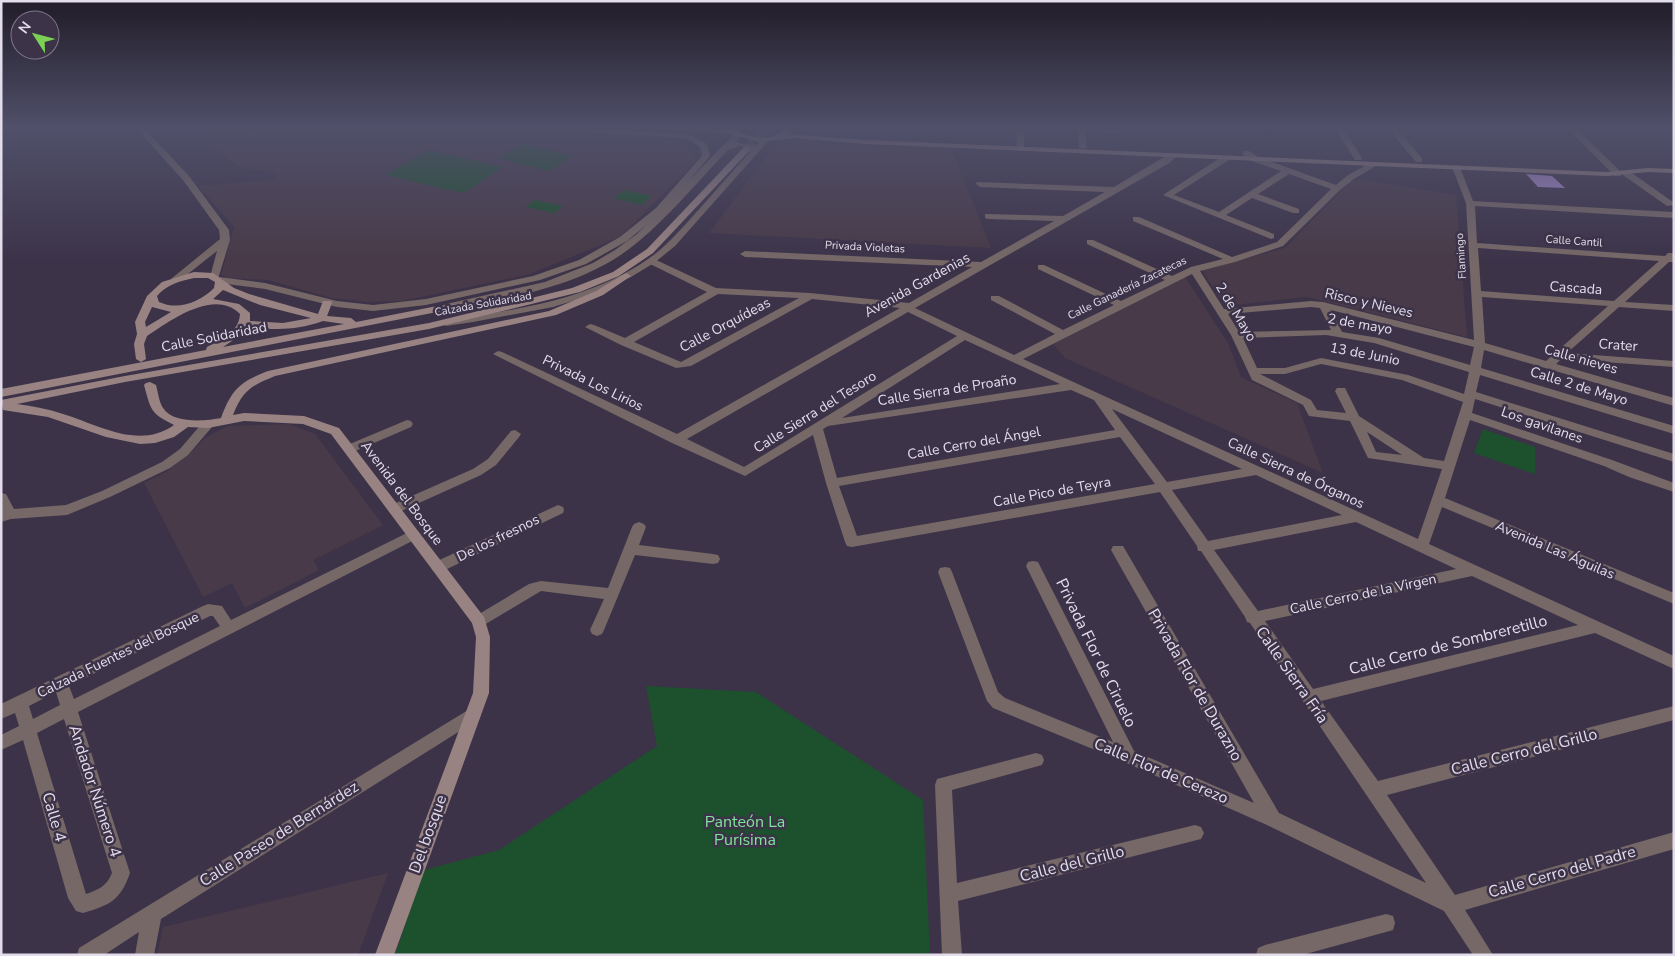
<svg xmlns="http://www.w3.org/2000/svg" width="1675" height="956" font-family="'Nunito Sans',sans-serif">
  <rect width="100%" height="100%" fill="#3c3349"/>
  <g fill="#483a48">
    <polygon points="189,127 496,127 669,137 690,148 697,160 620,237 530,274 402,301 369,302 331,298 268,280 227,278 221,275 234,227 198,186 271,180 280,174 239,167"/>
    <polygon points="794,139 837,144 951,148 991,248 709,233 778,141"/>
    <polygon points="1359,179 1456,195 1467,337 1307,297 1225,306 1202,270 1285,248 1350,182"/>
    <polygon points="1185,277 1228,343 1241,377 1297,403 1323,473 1065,358 1053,344"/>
    <polygon points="289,424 315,434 383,525 313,560 319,570 245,608 232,583 203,597 144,483 166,472 193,450 206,437 228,426"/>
    <polygon points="388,873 358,955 157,955 163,927"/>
  </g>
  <g fill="#1d502c">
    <polygon points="523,143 573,156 549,171 498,158"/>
    <polygon points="428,150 503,167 463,193 385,175"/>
    <polygon points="625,190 652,196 641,205 614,198"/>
    <polygon points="535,200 563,206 554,213 526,207"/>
    <polygon points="1483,429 1535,447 1535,474 1474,453"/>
    <polygon points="646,686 756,692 923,800 930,955 395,955 424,870 499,850 657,746"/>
  </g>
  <polygon fill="#af8fda" points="1526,174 1552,176 1565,188 1538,187"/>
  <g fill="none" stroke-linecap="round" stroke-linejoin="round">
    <polyline stroke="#554c61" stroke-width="9" stroke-dasharray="9 4.5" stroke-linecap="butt" points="747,149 769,127"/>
    <g fill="#766867" fill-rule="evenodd">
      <polygon points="525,127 572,127 688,134 707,144 710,156 663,211 627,241 586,264 540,280 426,305 373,311 337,307 265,289 219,283 214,280 219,277 265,283 337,301 373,305 426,299 533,276 579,260 620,237 656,208 702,156 700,147 686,138 529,129"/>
      <polygon points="1016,127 1024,127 1024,151 1017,149"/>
      <polygon points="1078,127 1110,129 1122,127 1119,132 1110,133 1086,130 1087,147 1083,149 1079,147"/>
      <polygon points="1334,127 1342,127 1362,158 1361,160 1355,160"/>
      <polygon points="1387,127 1395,127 1422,158 1422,162 1416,162"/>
      <polygon points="1566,127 1575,127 1621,172 1621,176 1615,176"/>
      <path d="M1243 151H1249L1258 157 1336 185 1348 175 1372 162 1379 164 1354 179 1340 190 1283 246 1235 262 1200 271 1224 309 1311 301 1323 302 1474 340 1466 203 1452 167 1456 165 1460 167 1473 201 1674 212V218L1475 206 1477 243 1665 256 1668 253H1674V262H1669L1625 302 1674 305V311L1619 307 1567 353 1674 361V367L1561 359 1556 364 1674 398V406L1484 350 1481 368 1674 426V434L1480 375 1476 392 1674 454V462L1475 399 1472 413 1612 460 1674 483V492L1629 477 1604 466 1470 420 1445 498 1674 593V604L1442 507 1429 544 1674 656V669L1595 633 1321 701 1378 781 1674 706V720L1387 795 1455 895 1674 832V849L1465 910 1493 955H1473L1444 911 1267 825 1122 761 993 708 987 701 938 572 940 568 945 567 950 568 952 572 998 692 1005 698 1113 742 1026 566 1028 562 1033 561 1038 562 1134 751 1254 803 1111 550 1113 546H1123L1279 813 1426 883 1250 623 1247 622 1245 617 1201 551H1198L1197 546 1160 492 852 547 847 546 845 542 826 483 813 435 745 476 672 443 493 354 498 351 502 352 677 434 900 308 812 299 691 366 676 368 621 345 585 327 590 324 594 325 625 338 707 292 648 263V259H654L716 288 810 293 909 303 972 267 745 257 740 254 745 251 981 262 1054 221 988 219 985 218V214L1063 216 1105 192 980 187 976 184 977 182 1114 187 1169 154H1175L1176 156 1171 162 915 308 1014 355 1055 334 991 300V296H999L1063 330 1114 305 1038 269V265H1044L1121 301 1165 280 1087 244V240H1093L1172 276 1191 267 1223 259 1133 221V217H1139L1232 257 1277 242 1331 189 1289 174 1258 194 1299 209V213H1293L1252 198 1226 215 1274 234V238L1271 239 1163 195 1223 156H1229V160L1174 195 1219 212 1281 171 1252 161 1243 155ZM1478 248 1659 261 1614 301 1481 291ZM1192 274 1231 335 1252 380 1303 405 1309 416 1350 421 1368 458 1442 469 1418 539 1023 359ZM718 294 799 298 681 362 634 342ZM1482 297 1608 306 1546 361 1485 343ZM1311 307 1320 308 1331 330 1239 332 1228 314ZM1331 310 1474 347 1470 365 1379 338 1342 332ZM908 312 957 336 744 467 687 439ZM1326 335 1374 343 1469 372 1464 394 1408 375 1321 358 1285 368H1257L1243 338ZM965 340 1060 384 842 418ZM1321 364 1402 380 1463 402 1444 461 1424 458 1359 416 1345 388H1337L1335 391 1346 413 1317 410 1311 400 1260 374H1285ZM1071 390 1094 400 1115 430 837 478 823 429 828 426ZM1112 409 1242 469 1167 482ZM1367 432 1402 455 1376 452ZM1120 437 1155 484 857 536 839 486ZM1256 475 1342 515 1208 541 1172 490ZM1356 522 1456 569 1258 611 1214 550ZM1472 576 1578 625 1313 689 1265 621Z"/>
      <polygon points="1623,171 1629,171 1673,202 1674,205 1667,206 1623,175"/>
      <polygon points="208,420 214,424 212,427 188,455 170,468 110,497 67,515 11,519 1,522 1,493 6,494 14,509 66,505 102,491 162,462 180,449 204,421"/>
      <polygon points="407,420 411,421 413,424 411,427 353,452 345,452 343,449 345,446"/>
      <polygon points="515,430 521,434 519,437 496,465 481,475 399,512 389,512 388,509 389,506 473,469 488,459 511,431"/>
      <polygon points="558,505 563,507 564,510 563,513 443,571 438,572 433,571 431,567 433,563"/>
      <polygon points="639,522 644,524 646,527 639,545 713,554 718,555 720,559 718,563 713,564 635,555 604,630 602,634 597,636 592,634 590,630 604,599 541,591 484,625 479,627 474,625 472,621 474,617 529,584 541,581 608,588 632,527 634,524"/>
      <path d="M413 530 418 532 420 535 418 538 78 712 130 873C120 901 110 905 83 913L76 911 68 898 23 740 1 750V735L19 726 15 713 1 719V704L203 606 208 604 222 606 231 620ZM210 616H213L220 626 74 699 69 686ZM56 692 60 705 33 719 29 706ZM64 719 112 873C107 886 98 890 86 894L37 733Z"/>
      <polygon points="473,707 479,709 481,714 479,719 161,919 154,955 135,955 139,932 104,955 77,955 79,948"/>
      <polygon points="1036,753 1042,755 1044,760 1042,765 952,790 957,883 1195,825 1201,827 1204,833 1201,839 958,901 962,955 942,955 935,785 937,779"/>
      <polygon points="1386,914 1393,916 1395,923 1393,930 1386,932 1302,955 1256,955 1258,948 1265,945"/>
    </g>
    <g fill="#766867" fill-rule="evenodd">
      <polygon points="135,127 143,127 189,176 229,230 230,240 218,279 215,280 210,277 217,251 179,281 176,282 171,279 220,239 219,230 183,180"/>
      <path d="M735 133 742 135 736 142 756 146 762 138 769 140 675 246 654 263 631 277 582 298 553 307 473 322 446 326 441 323 446 320C517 310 596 299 655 254 669 243 681 229 693 216 712 195 730 174 749 153L750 149 740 146 728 150C696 183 660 228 622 254 571 289 506 298 446 310L441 307 446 304 545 282 593 263 615 250 637 234Z"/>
    </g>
    <g fill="#998382" fill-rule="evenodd">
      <path d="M625 127H698L732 130 731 127H739L741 133C754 138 777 142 785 127H793L789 134 865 140 1607 172 1648 168 1674 169V173L1648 172 1607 176 865 144 793 138 759 142 734 135 713 132 629 129Z"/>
      <path d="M744 147 751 149 653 253 619 276 580 292 429 329 125 382 17 404C33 406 48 409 63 414 99 425 139 450 174 425 150 413 151 410 144 385L146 383 150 382 156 385C158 392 159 402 163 408 173 424 206 421 221 418 232 389 240 382 268 371L549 311 596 291 626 273 631 276 603 295 556 315 275 376C251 386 243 390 233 415L244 413 304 416 339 428 484 617 490 637 489 693 394 955H375L473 693 476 637 472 623 331 434 303 424 244 421 208 428 188 427 174 437 155 443 140 444 106 437 48 417 3 410 1 400 125 376 429 323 572 288 613 272 647 249Z"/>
      <path d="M194 272 213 273 234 288 249 294 318 314 323 301H331L332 303 327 316 351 318 356 322 432 307 508 298 513 301 508 304 432 313 1 397V389L206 350 207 347C222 339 239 332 240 314 214 288 170 321 147 336L144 344 146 359 141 362 136 359 134 344 137 334 135 322 147 296 162 282ZM194 278H208L215 282 214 288C200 302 178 311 159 302L157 296C166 285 180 281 194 278ZM223 290 260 305 311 318 283 323 250 321V313L239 304 213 299ZM152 307 171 312 146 327 145 322ZM323 321 344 324 223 347 238 337 247 326C273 331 298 330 323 321Z"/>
    </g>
  </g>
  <linearGradient id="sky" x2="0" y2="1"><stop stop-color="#211c28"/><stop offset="0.49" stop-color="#50506a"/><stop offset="1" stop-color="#50506a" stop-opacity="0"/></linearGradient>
  <rect width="1675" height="261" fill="url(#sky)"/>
  <g text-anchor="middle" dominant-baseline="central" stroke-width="5" stroke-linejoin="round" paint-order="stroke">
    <g font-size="11" fill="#e3ddeb" stroke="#3c3349">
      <text transform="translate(1574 241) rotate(4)">Calle Cantil</text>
      <text transform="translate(865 247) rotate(3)">Privada Violetas</text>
      <text transform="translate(1461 256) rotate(-94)">Flamingo</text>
      <text transform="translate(1127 288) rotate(-26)">Calle Ganadería Zacatecas</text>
      <text transform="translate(483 304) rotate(-10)">Calzada Solidaridad</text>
    </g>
    <g font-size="14" fill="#e3ddeb" stroke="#3c3349">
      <text transform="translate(917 285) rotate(-29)">Avenida Gardenias</text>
      <text transform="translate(1576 288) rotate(4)">Cascada</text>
      <text transform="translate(1369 303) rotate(13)">Risco y Nieves</text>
      <text transform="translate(1236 312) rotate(59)">2 de Mayo</text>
      <text transform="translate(1360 324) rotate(10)">2 de mayo</text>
      <text transform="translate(725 325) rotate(-28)">Calle Orquídeas</text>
      <text transform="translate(214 337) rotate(-11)">Calle Solidaridad</text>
      <text transform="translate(1618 345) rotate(4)">Crater</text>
      <text transform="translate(1365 354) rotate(11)">13 de Junio</text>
      <text transform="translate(1581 359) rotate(16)">Calle nieves</text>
      <text transform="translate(593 383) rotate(26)">Privada Los Lirios</text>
      <text transform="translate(1579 386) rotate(17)">Calle 2 de Mayo</text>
      <text transform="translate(947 390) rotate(-9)">Calle Sierra de Proaño</text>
      <text transform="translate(815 412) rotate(-32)">Calle Sierra del Tesoro</text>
      <text transform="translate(1542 425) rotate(19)">Los gavilanes</text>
      <text transform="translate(974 443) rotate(-10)">Calle Cerro del Ángel</text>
      <text transform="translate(1296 473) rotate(25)">Calle Sierra de Órganos</text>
      <text transform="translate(1052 492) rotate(-10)">Calle Pico de Teyra</text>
      <text transform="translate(402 493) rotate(53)">Avenida del Bosque</text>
      <text transform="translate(498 538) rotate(-26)">De los fresnos</text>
      <text transform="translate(1555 550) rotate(23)">Avenida Las Águilas</text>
      <text transform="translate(1363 594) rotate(-12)">Calle Cerro de la Virgen</text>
      <text transform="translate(118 655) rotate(-26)">Calzada Fuentes del Bosque</text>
    </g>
    <g font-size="16" fill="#e3ddeb" stroke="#3c3349">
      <text transform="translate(1448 645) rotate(-14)">Calle Cerro de Sombreretillo</text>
      <text transform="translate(1096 653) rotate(64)">Privada Flor de Ciruelo</text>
      <text transform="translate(1292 675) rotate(55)">Calle Sierra Fría</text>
      <text transform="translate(1195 685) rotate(60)">Privada Flor de Durazno</text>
      <text transform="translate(1524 752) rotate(-14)">Calle Cerro del Grillo</text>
      <text transform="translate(1161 771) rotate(23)">Calle Flor de Cerezo</text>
      <text transform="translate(95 791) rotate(72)">Andador Número 4</text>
      <text transform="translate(54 817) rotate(74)">Calle 4</text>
      <text transform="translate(279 834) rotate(-32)">Calle Paseo de Bernárdez</text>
      <text transform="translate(428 834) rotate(-70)">Del bosque</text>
      <text transform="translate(1072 864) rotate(-14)">Calle del Grillo</text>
      <text transform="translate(1562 872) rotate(-16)">Calle Cerro del Padre</text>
    </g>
    <g font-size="16" fill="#7ee398" stroke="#3c3349">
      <text x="745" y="822">Panteón La<tspan x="745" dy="18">Purísima</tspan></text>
    </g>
  </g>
  <rect width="1675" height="956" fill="none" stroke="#e3ddeb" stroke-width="5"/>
  <g transform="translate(35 35) rotate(306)"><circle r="24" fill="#3c3349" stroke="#7f778a"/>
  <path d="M0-4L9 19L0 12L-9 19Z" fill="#7cd154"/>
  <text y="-8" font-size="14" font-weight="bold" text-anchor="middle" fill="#e3ddeb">N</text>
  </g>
</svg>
